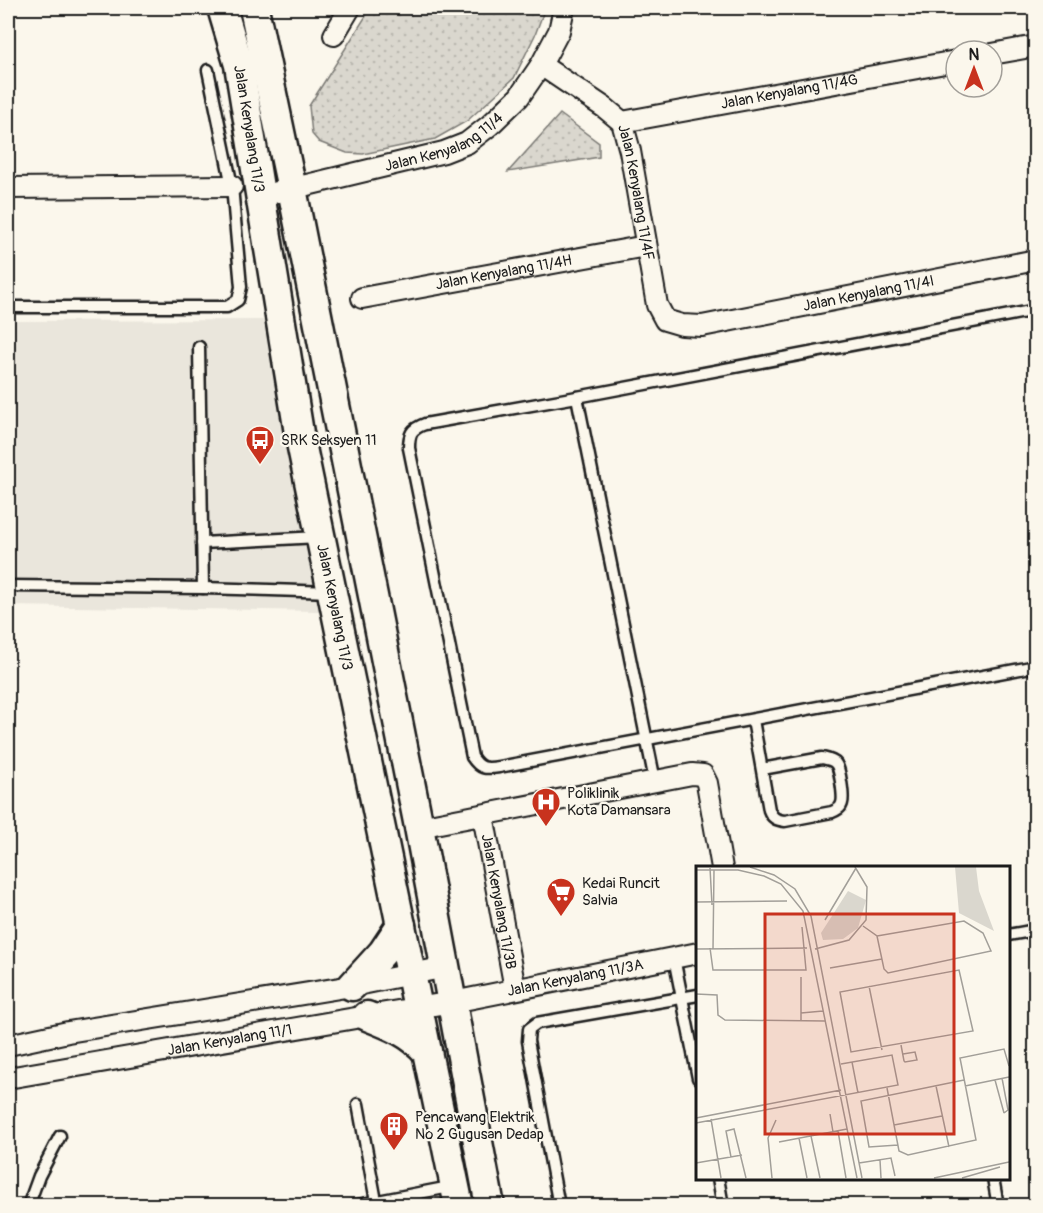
<svg xmlns="http://www.w3.org/2000/svg" width="1043" height="1213" font-family="Pangolin,sans-serif">
  <defs>
    <pattern id="green-dots" width="8" height="8" patternUnits="userSpaceOnUse" patternTransform="scale(1.5)"><rect width="8" height="8" fill="#dad7ce"/><path d="M2 2h.1M6 6h.1" fill="none" stroke="#bab8b0" stroke-width="1.8" stroke-linecap="round"/></pattern>
  </defs>
  <rect width="100%" height="100%" fill="#fbf7ec"/>
  <filter id="ink" filterUnits="userSpaceOnUse"><feTurbulence type="fractalNoise" baseFrequency=".0167" numOctaves="2"/><feDisplacementMap in="SourceGraphic" scale="12" xChannelSelector="R" yChannelSelector="G"/><feConvolveMatrix kernelMatrix="1 2 1 2 8 2 1 2 1" color-interpolation-filters="sRGB"/></filter>
  <g filter="url(#ink)">
    <polygon fill="#eae6dc" points="267,320 319,611 8,606 8,321"/>
    <g fill="url(#green-dots)" stroke="#7b7a75" stroke-width="1.5">
      <polygon points="371,8 545,8 535,35 514,78 467,121 435,139 363,154 347,153 319,142 312,134 309,106"/>
      <polygon points="560,114 599,143 599,157 508,172"/>
    </g>
    <g fill="none" stroke-linecap="round" stroke-linejoin="round">
      <g stroke="#1c1c1c" stroke-width="15">
        <g id="lane">
          <polyline points="8,307 227,307 238,300 241,287 232,186 208,70"/>
          <path d="M1036 310 577 397 425 424C411 429 409 434 409 448L472 757C480 769 485 769 499 767L1036 666"/>
          <polyline points="199,347 203,588"/>
          <polyline points="577,397 655,781"/>
          <polyline points="202,543 319,537"/>
          <polyline points="8,586 203,588 332,592"/>
          <path d="M753 720 769 810C772 818 776 820 785 821L832 812C837 810 841 808 842 803 844 797 840 769 836 764 833 760 827 759 822 758L762 769"/>
          <polyline points="1008,935 1036,930"/>
          <polyline points="674,958 698,1078"/>
          <polyline points="358,1104 376,1201"/>
          <polyline points="718,1178 723,1206"/>
          <polyline points="993,1178 998,1206"/>
          <polyline points="28,1206 39,1176 60,1136"/>
          <polyline points="352,1206 455,1186"/>
          <polyline points="559,1206 528,1041 529,1029 537,1023 698,995"/>
        </g>
      </g>
      <g stroke="#1c1c1c" stroke-width="24">
        <g id="street">
          <polyline points="334,35 350,8"/>
          <polyline points="992,54 1036,46"/>
          <path id="s1" d="M541 65 605 108 622 122 630 151 657 305 665 320 682 325 702 326 1036 260"/>
          <path id="s2" d="M622 122 956 61"/>
          <polyline points="8,188 232,186"/>
          <path id="s3" d="M261 196 444 152 467 143 490 125 519 97 541 65 559 31 564 8"/>
          <path id="s4" d="M362 298 646 246"/>
          <path id="s5" d="M483 815 515 989"/>
          <polyline points="419,827 692,774 703,775 707,783 722,868"/>
          <polyline points="8,1045 68,1032 352,986 446,967"/>
          <path id="s6" d="M8 1078 367 1016 453 1002 698 953"/>
        </g>
      </g>
      <g stroke="#1c1c1c" stroke-width="33">
        <g id="secondary">
          <path id="s7" d="M222 8 239 65 299 433 459 1206"/>
          <polyline points="254,8 292,189 419,827 490,1206"/>
          <polyline points="352,986 383,952 401,925"/>
          <path d="M367 1016C390 1025 411 1033 427 1052"/>
        </g>
      </g>
      <use href="#lane" stroke="#fbf7ec" stroke-width="10"/>
      <use href="#street" stroke="#fbf7ec" stroke-width="20"/>
      <use href="#secondary" stroke="#fbf7ec" stroke-width="28"/>
    </g>
  </g>
  <defs>
    <g id="bus-pin" transform="scale(1.5)"><path d="M0 17L-7.5 6A9.5 9.5 0 1 1 7.5 6Z" fill="#c8321e" stroke="#fbf7ec"/><path d="M-5-6H5V4H4V6H2V4H-2V6H-4V4H-5ZM-3.5-4V0h7V-4ZM-3.5 1.2v1.5H-2V1.2ZM2 1.2v1.5H3.5V1.2Z" fill="#fff"/></g>
    <g id="hospital-pin" transform="scale(1.5)"><path d="M0 17L-7.5 6A9.5 9.5 0 1 1 7.5 6Z" fill="#c8321e" stroke="#fbf7ec"/><path d="M-5-5h3v3.5h4V-5h3V5h-3V1.5h-4V5h-3Z" fill="#fff"/></g>
    <g id="supermarket-pin" transform="scale(1.5)"><path d="M0 17L-7.5 6A9.5 9.5 0 1 1 7.5 6Z" fill="#c8321e" stroke="#fbf7ec"/><path d="M-6-5.5h2.5l.6 2H6L4.5 2H-2.5L-4.4-4H-6ZM-1.5 3.2a1.3 1.3 0 1 0 .1 0ZM3 3.2a1.3 1.3 0 1 0 .1 0Z" fill="#fff"/></g>
    <g id="building-pin" transform="scale(1.5)"><path d="M0 17L-7.5 6A9.5 9.5 0 1 1 7.5 6Z" fill="#c8321e" stroke="#fbf7ec"/><path d="M-4-6H4V6H1V3H-1V6H-4ZM-2.5-4.3h1.7v1.8h-1.7ZM.8-4.3h1.7v1.8H.8ZM-2.5-1h1.7V.8h-1.7ZM.8-1h1.7V.8H.8Z" fill="#fff"/></g>
  </defs>
  <g fill-rule="evenodd">
    <use href="#bus-pin" x="260" y="440"/>
    <use href="#hospital-pin" x="546" y="802"/>
    <use href="#supermarket-pin" x="561" y="892"/>
    <use href="#building-pin" x="394" y="1126"/>
  </g>
  <g text-anchor="middle" dominant-baseline="central" stroke-width="4.5" stroke-linejoin="round" paint-order="stroke">
    <g font-size="15" fill="#1c1c1c" stroke="#fbf7ec">
      <text stroke="none"><textPath href="#s2" startOffset="170">Jalan Kenyalang 11/4G</textPath></text>
      <text stroke="none"><textPath href="#s7" startOffset="124">Jalan Kenyalang 11/3</textPath></text>
      <text stroke="none"><textPath href="#s3" startOffset="192">Jalan Kenyalang 11/4</textPath></text>
      <text stroke="none"><textPath href="#s1" startOffset="171">Jalan Kenyalang 11/4F</textPath></text>
      <text stroke="none"><textPath href="#s4" startOffset="144">Jalan Kenyalang 11/4H</textPath></text>
      <text stroke="none"><textPath href="#s1" startOffset="510">Jalan Kenyalang 11/4I</textPath></text>
      <text stroke="none"><textPath href="#s7" startOffset="610">Jalan Kenyalang 11/3</textPath></text>
      <text stroke="none"><textPath href="#s5" startOffset="88">Jalan Kenyalang 11/3B</textPath></text>
      <text stroke="none"><textPath href="#s6" startOffset="576">Jalan Kenyalang 11/3A</textPath></text>
      <text stroke="none"><textPath href="#s6" startOffset="225">Jalan Kenyalang 11/1</textPath></text>
    </g>
    <g font-size="15" fill="#1c1c1c" stroke="#fbf7ec" text-anchor="start">
      <text x="281" y="440">SRK Seksyen 11</text>
      <text x="567" y="793">Poliklinik<tspan x="567" dy="17">Kota Damansara</tspan></text>
      <text x="582" y="883">Kedai Runcit<tspan x="582" dy="17">Salvia</tspan></text>
      <text x="415" y="1117">Pencawang Elektrik<tspan x="415" dy="17">No 2 Gugusan Dedap</tspan></text>
    </g>
  </g>
  <g transform="translate(696 866)">
    <rect width="314" height="314" fill="#fbf7ec"/>
    <path d="M152 25 170 34 162 62 147 73 127 74 125 67Z" fill="#dad7ce"/>
    <path d="M259 1H280L283 25 298 65 263 47Z" fill="#dad7ce"/>
    <path fill="none" stroke="#a29f99" stroke-width="1.5" d="M54 1 78 9 99 23 115 50 166 312M14 2 16 39M0 4H42L68 10 85 18 107 45 161 312M0 36 91 35M129 54 160 2M167 60 181 70 188 103 192 107 295 85 287 67 268 55 181 70M14 82 17 104H110L106 61M0 83 111 82M17 83 18 4M119 83 153 74 170 54 171 21 159 1M134 102 186 93M263 104 277 165 155 186 144 126ZM105 111V155M173 120 186 184M0 128 21 129 22 149 29 154 129 155M105 147 127 145M205 179 208 195 209 196 221 194 219 186 207 188M156 196 162 227M306 212 312 244 308 247M299 214 308 247M240 220 253 281M269 220 313 211M191 222 203 285 212 289 280 274 264 192 308 183 313 200M134 248 137 266M0 252 145 224M15 253 25 312M0 257 202 219 196 189 145 198M198 259 246 250M142 265 150 312M115 270 124 312M103 272 111 312M83 276 151 263M202 279 173 281 165 235 268 214M35 291 30 265 38 263 50 312M184 294 185 312M0 297 46 289M163 297 195 292 199 310M76 312 72 272 80 254M238 312 313 296M266 312 304 301"/>
    <path fill="#c8321e" fill-opacity="0.15" stroke="#c8321e" stroke-width="3" d="M69 48H258V268H69Z"/>
    <rect width="314" height="314" fill="none" stroke="#1c1c1c" stroke-width="3"/>
  </g>
  <rect width="1043" height="1213" fill="none" stroke="#fbf7ec" stroke-width="30"/>
  <rect x="15" y="15" width="1013" height="1183" fill="none" stroke="#1c1c1c" stroke-width="2" filter="url(#ink)"/>
  <g transform="translate(974 69)"><circle r="28" fill="#fbf7ec" stroke="#a29f99" stroke-width="1.5"/>
  <path d="M0-4.5L10 22L0 15L-10 22Z" fill="#c8321e"/>
  <text y="-9" font-size="16" font-weight="bold" text-anchor="middle" fill="#1c1c1c">N</text>
  </g>
</svg>
